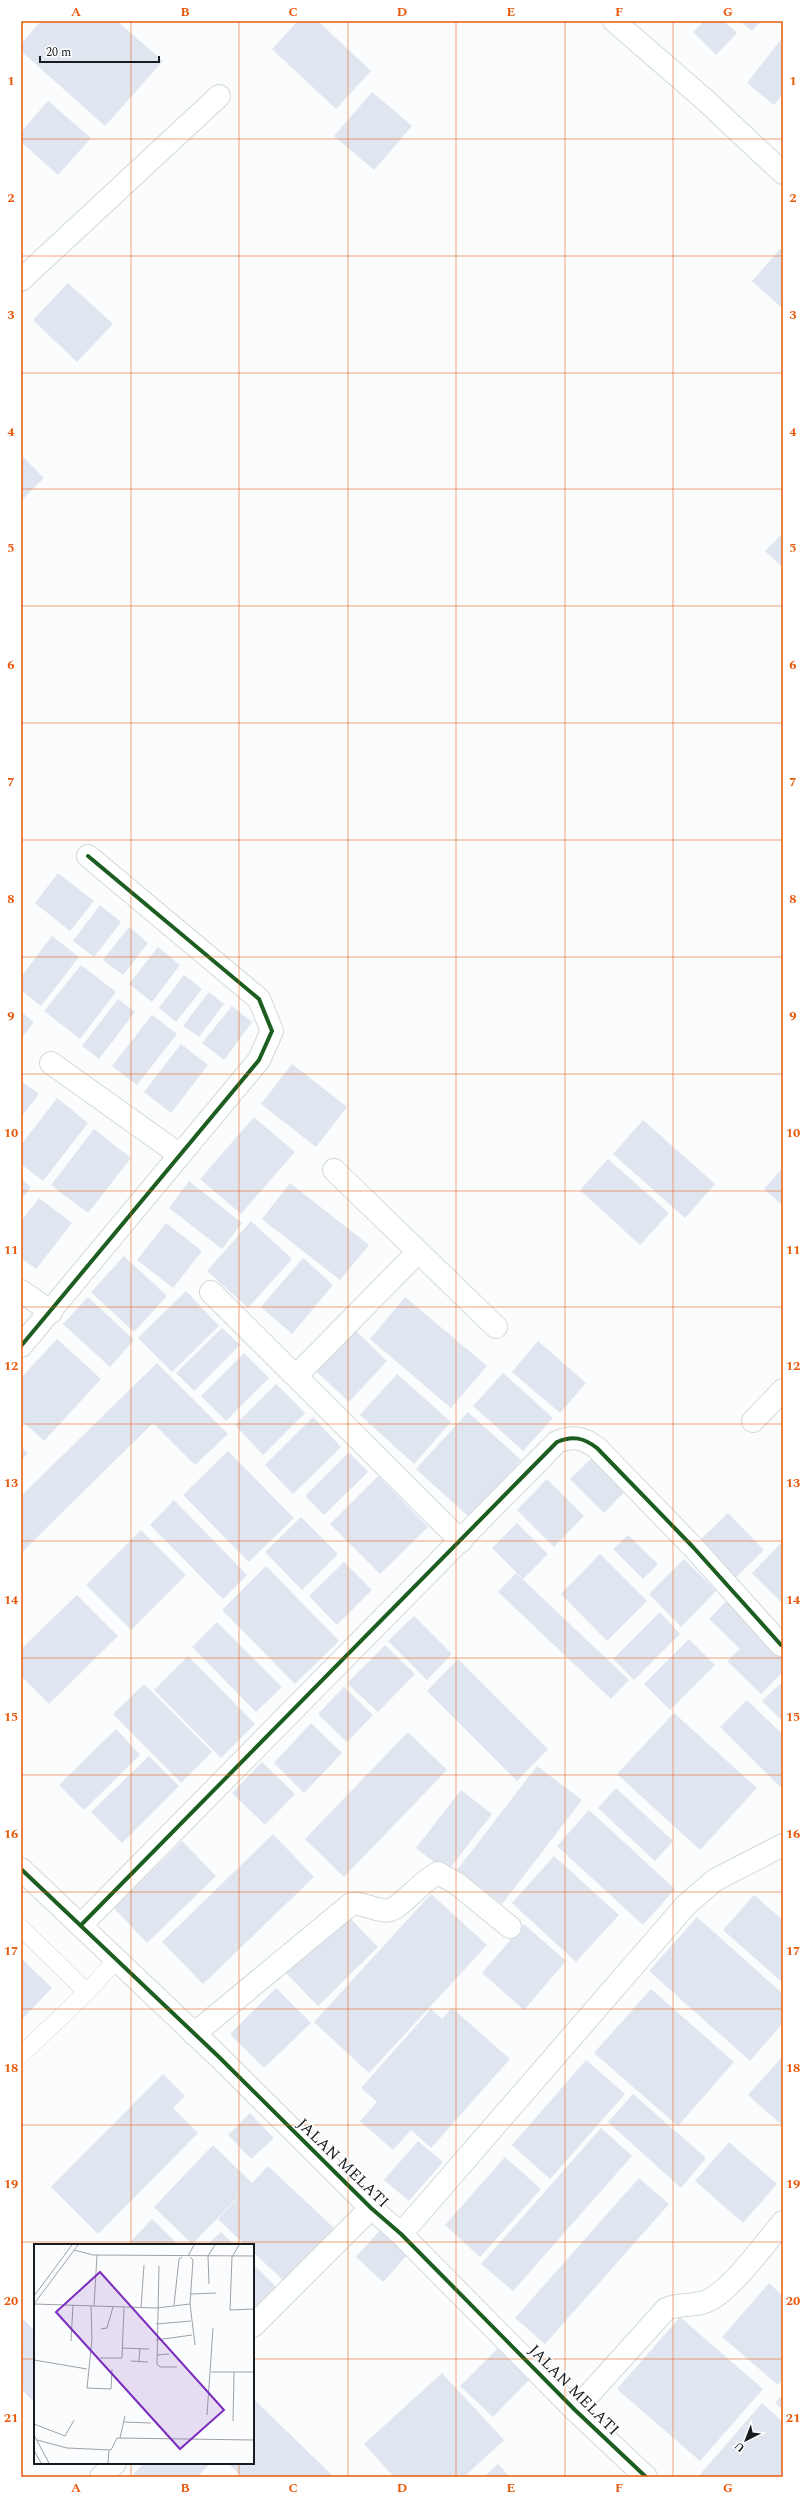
<svg xmlns="http://www.w3.org/2000/svg" width="804" height="2498" font-family="Spectral,serif">
  <rect width="100%" height="100%" fill="#fafcfd"/>
  <g fill="#e0e6f0">
    <polygon points="41,21 117,21 163,61 105,126 21,51 21,44"/>
    <polygon points="298,21 318,21 371,71 336,109 272,49"/>
    <polygon points="704,21 724,21 737,33 716,55 693,32"/>
    <polygon points="740,21 761,21 752,31"/>
    <polygon points="783,37 783,94 774,105 747,83"/>
    <polygon points="372,92 412,126 374,170 334,136"/>
    <polygon points="48,101 91,138 58,175 21,142 21,132"/>
    <polygon points="783,246 783,309 752,281"/>
    <polygon points="68,283 113,324 77,362 33,320"/>
    <polygon points="21,455 44,478 21,501"/>
    <polygon points="783,533 783,568 765,551"/>
    <polygon points="58,873 94,901 70,931 35,903"/>
    <polygon points="100,905 121,922 94,957 73,941"/>
    <polygon points="129,927 148,943 123,975 103,960"/>
    <polygon points="52,936 79,957 41,1006 21,990 21,977"/>
    <polygon points="158,947 180,965 152,1002 129,984"/>
    <polygon points="81,965 116,992 80,1039 44,1011"/>
    <polygon points="184,975 202,989 176,1022 159,1008"/>
    <polygon points="209,992 224,1004 199,1037 183,1026"/>
    <polygon points="118,999 135,1012 99,1059 82,1046"/>
    <polygon points="232,1006 252,1022 224,1060 202,1043"/>
    <polygon points="21,1012 34,1022 21,1039"/>
    <polygon points="152,1015 177,1034 137,1085 112,1066"/>
    <polygon points="181,1044 208,1065 171,1113 144,1092"/>
    <polygon points="292,1064 347,1107 316,1147 261,1104"/>
    <polygon points="21,1081 39,1094 21,1117"/>
    <polygon points="57,1098 88,1123 43,1181 21,1164 21,1145"/>
    <polygon points="254,1117 295,1152 241,1214 200,1179"/>
    <polygon points="643,1120 715,1184 685,1218 613,1154"/>
    <polygon points="94,1129 131,1158 88,1213 51,1185"/>
    <polygon points="608,1159 669,1213 640,1245 580,1190"/>
    <polygon points="783,1167 783,1206 764,1189"/>
    <polygon points="21,1179 31,1187 21,1200"/>
    <polygon points="189,1181 242,1223 222,1249 169,1208"/>
    <polygon points="290,1183 369,1245 340,1280 262,1219"/>
    <polygon points="39,1198 72,1223 36,1269 21,1258 21,1221"/>
    <polygon points="251,1221 292,1259 248,1308 207,1271"/>
    <polygon points="166,1223 202,1251 173,1288 137,1260"/>
    <polygon points="124,1256 167,1296 134,1332 91,1292"/>
    <polygon points="303,1258 333,1285 292,1334 261,1307"/>
    <polygon points="186,1291 219,1326 172,1372 138,1338"/>
    <polygon points="88,1297 134,1340 110,1367 63,1324"/>
    <polygon points="405,1297 487,1366 451,1408 370,1339"/>
    <polygon points="222,1328 240,1345 194,1391 176,1373"/>
    <polygon points="354,1329 387,1361 349,1402 315,1370"/>
    <polygon points="57,1339 101,1379 44,1441 21,1420 21,1378"/>
    <polygon points="538,1341 586,1383 560,1413 512,1372"/>
    <polygon points="244,1353 269,1378 226,1421 201,1396"/>
    <polygon points="157,1363 228,1434 195,1465 153,1423 21,1553 21,1496"/>
    <polygon points="503,1373 553,1418 523,1451 473,1406"/>
    <polygon points="397,1374 451,1422 414,1464 360,1415"/>
    <polygon points="276,1384 305,1413 263,1455 235,1425"/>
    <polygon points="468,1412 521,1460 470,1518 416,1469"/>
    <polygon points="313,1417 341,1447 293,1494 265,1465"/>
    <polygon points="21,1447 28,1453 21,1460"/>
    <polygon points="228,1451 294,1518 249,1562 183,1495"/>
    <polygon points="349,1452 368,1472 324,1515 305,1496"/>
    <polygon points="597,1453 630,1486 604,1513 570,1479"/>
    <polygon points="378,1476 428,1527 380,1574 330,1524"/>
    <polygon points="547,1479 584,1516 554,1547 517,1510"/>
    <polygon points="174,1500 247,1575 223,1599 150,1525"/>
    <polygon points="728,1513 764,1550 734,1579 698,1542"/>
    <polygon points="301,1517 338,1554 302,1590 265,1552"/>
    <polygon points="517,1523 548,1554 523,1579 492,1548"/>
    <polygon points="141,1530 186,1575 131,1630 86,1585"/>
    <polygon points="628,1535 658,1564 643,1579 613,1549"/>
    <polygon points="783,1541 783,1604 752,1573"/>
    <polygon points="600,1554 647,1601 607,1641 561,1594"/>
    <polygon points="684,1559 716,1591 681,1627 649,1594"/>
    <polygon points="344,1562 372,1590 337,1625 309,1596"/>
    <polygon points="266,1566 339,1641 295,1684 222,1610"/>
    <polygon points="516,1573 629,1680 611,1699 498,1592"/>
    <polygon points="77,1595 118,1636 49,1704 21,1676 21,1649"/>
    <polygon points="728,1599 783,1654 783,1672 761,1694 727,1661 740,1649 709,1619"/>
    <polygon points="660,1612 680,1634 634,1680 613,1659"/>
    <polygon points="414,1616 452,1654 427,1680 388,1641"/>
    <polygon points="217,1622 282,1687 256,1712 192,1647"/>
    <polygon points="689,1639 715,1665 670,1710 644,1684"/>
    <polygon points="385,1645 415,1674 378,1712 347,1683"/>
    <polygon points="188,1656 255,1724 221,1758 154,1690"/>
    <polygon points="458,1659 548,1749 517,1781 427,1691"/>
    <polygon points="783,1681 783,1722 762,1701"/>
    <polygon points="144,1684 212,1752 181,1783 113,1714"/>
    <polygon points="344,1687 373,1715 347,1742 318,1714"/>
    <polygon points="747,1700 783,1735 783,1790 720,1727"/>
    <polygon points="674,1713 757,1788 700,1850 617,1774"/>
    <polygon points="311,1723 342,1753 304,1793 274,1763"/>
    <polygon points="116,1729 140,1755 84,1810 59,1785"/>
    <polygon points="408,1732 447,1770 344,1877 305,1839"/>
    <polygon points="149,1756 179,1786 122,1843 91,1812"/>
    <polygon points="262,1762 295,1794 265,1825 232,1793"/>
    <polygon points="537,1766 582,1800 502,1904 457,1870"/>
    <polygon points="616,1788 673,1841 655,1861 598,1808"/>
    <polygon points="461,1790 492,1814 447,1872 416,1848"/>
    <polygon points="589,1810 675,1889 643,1925 557,1846"/>
    <polygon points="273,1834 314,1877 203,1984 162,1942"/>
    <polygon points="182,1841 216,1876 147,1943 114,1908"/>
    <polygon points="554,1856 619,1915 576,1962 512,1903"/>
    <polygon points="431,1894 487,1945 369,2073 314,2022"/>
    <polygon points="754,1895 783,1920 783,1983 723,1930"/>
    <polygon points="344,1912 378,1947 318,2006 284,1971"/>
    <polygon points="697,1917 783,1994 783,2023 750,2061 649,1971"/>
    <polygon points="524,1924 566,1961 524,2010 482,1973"/>
    <polygon points="21,1958 52,1988 21,2020"/>
    <polygon points="276,1988 311,2023 264,2068 230,2034"/>
    <polygon points="651,1989 734,2062 678,2126 594,2053"/>
    <polygon points="452,2008 510,2059 431,2148 411,2130 393,2150 360,2121 377,2102 361,2088 431,2009 442,2019"/>
    <polygon points="783,2056 783,2126 748,2095"/>
    <polygon points="586,2060 625,2094 550,2179 512,2145"/>
    <polygon points="163,2074 185,2096 173,2108 198,2133 98,2234 51,2187"/>
    <polygon points="633,2094 706,2158 681,2188 608,2122"/>
    <polygon points="250,2113 274,2138 251,2159 228,2135"/>
    <polygon points="601,2128 632,2156 513,2291 481,2264"/>
    <polygon points="418,2141 443,2162 409,2201 384,2180"/>
    <polygon points="729,2142 777,2184 743,2223 695,2181"/>
    <polygon points="213,2145 252,2183 192,2244 154,2207"/>
    <polygon points="505,2157 541,2189 480,2257 445,2225"/>
    <polygon points="268,2166 334,2228 284,2281 253,2252 253,2245 245,2245 218,2219"/>
    <polygon points="639,2178 669,2204 545,2344 515,2318"/>
    <polygon points="152,2219 179,2245 135,2245 131,2241"/>
    <polygon points="382,2228 410,2252 383,2282 356,2257"/>
    <polygon points="221,2232 234,2245 207,2245"/>
    <polygon points="253,2264 278,2289 253,2314"/>
    <polygon points="769,2283 783,2296 783,2380 778,2385 722,2337"/>
    <polygon points="680,2317 763,2389 700,2461 617,2389"/>
    <polygon points="23,2319 35,2331 35,2403 21,2389"/>
    <polygon points="498,2348 530,2379 493,2417 460,2386"/>
    <polygon points="442,2373 504,2440 464,2477 394,2477 364,2444"/>
    <polygon points="783,2394 783,2410 775,2403"/>
    <polygon points="253,2398 264,2409 334,2477 242,2477 228,2463 253,2463"/>
    <polygon points="762,2403 783,2422 783,2476 698,2477"/>
    <polygon points="144,2463 211,2463 197,2477 131,2477"/>
    <polygon points="498,2464 510,2477 484,2477"/>
  </g>
  <g fill="none" stroke-linecap="round" stroke-linejoin="round">
    <g stroke="#d5d8db" stroke-width="18">
      <g id="service">
        <polyline points="21,1928 87,1992"/>
        <polyline points="21,2055 87,1992 117,1959"/>
      </g>
    </g>
    <g stroke="#d5d8db" stroke-width="24">
      <g id="minor">
        <polyline points="614,21 704,99 783,173"/>
        <polyline points="21,280 219,96"/>
        <polyline points="51,1063 180,1155"/>
        <polyline points="334,1170 496,1327"/>
        <polyline points="21,1291 51,1312"/>
        <polyline points="211,1292 461,1541"/>
        <polyline points="21,1346 259,1060 272,1031 259,999 88,856"/>
        <polyline points="296,1376 418,1252"/>
        <polyline points="753,1421 783,1390"/>
        <polyline points="21,1869 219,2057 371,2208 401,2234 575,2410 646,2477"/>
        <path d="M81 1925 557 1442C573 1435 584 1438 597 1448L693 1547 781 1645"/>
        <path d="M194 2034 351 1904C364 1902 379 1913 390 1910 403 1906 421 1881 438 1873L456 1883 510 1927"/>
        <polyline points="401,2234 686,1905 715,1880 783,1845"/>
        <polyline points="253,2326 371,2208"/>
        <path d="M575 2410 666 2309C679 2303 694 2307 707 2301 731 2291 765 2243 783 2222"/>
        <polyline points="101,2477 115,2463"/>
      </g>
    </g>
    <use href="#service" stroke="#feffff" stroke-width="17"/>
    <use href="#minor" stroke="#feffff" stroke-width="22"/>
    <g stroke="#fff" stroke-width="6">
      <g id="cycleway">
        <polyline points="21,1346 259,1060 272,1031 259,999 88,856"/>
        <polyline points="21,1869 219,2057 371,2208 401,2234 575,2410 646,2477"/>
        <path d="M81 1925 557 1442C573 1435 584 1438 597 1448L693 1547 781 1645"/>
      </g>
    </g>
    <use href="#cycleway" stroke="#1b5e20" stroke-width="4"/>
  </g>
  <path fill="none" stroke="#e8590c" stroke-width="1" stroke-opacity="0.55" d="M131 21V2245M239 21V2245M348 21V2477M456 21V2477M565 21V2477M673 21V2477M21 139H783M21 256H783M21 373H783M21 489H783M21 606H783M21 723H783M21 840H783M21 957H783M21 1074H783M21 1191H783M21 1307H783M21 1424H783M21 1541H783M21 1658H783M21 1775H783M21 1892H783M21 2009H783M21 2125H783M21 2242H783M21 2359H35M253 2359H783M131 2463V2477M239 2463V2477"/>
  <g text-anchor="middle" dominant-baseline="central" stroke-width="3" stroke-linejoin="round" paint-order="stroke">
    <g font-size="16" fill="#171c20" stroke="#fff">
      <text transform="translate(343 2163) rotate(44)">JALAN MELATI</text>
      <text transform="translate(574 2390) rotate(45)">JALAN MELATI</text>
    </g>
  </g>
  <g transform="translate(34 2244)">
    <rect width="220" height="220" fill="#fafcfd"/>
    <path fill="none" stroke="#9fa2a5" stroke-width="1" d="M205 1 198 13 196 66 220 65M40 6 59 11 220 12M154 12 160 1M156 13 159 16 156 60 161 101M125 22 123 120 126 123H143M175 40 174 12 181 1M157 50 182 49M0 52 38 1M0 60 122 64 156 60M0 60 44 1M140 61 145 15 148 13M57 62 58 95 53 144 77 145 78 125M60 62 63 11M107 64 110 21M122 80 157 77M67 85 73 84 79 63M122 96 158 91M37 97 39 61M88 104 115 105M123 111 135 110M66 114H88L90 64M0 116 53 125M97 117 114 118M105 117 106 104M177 128H220M173 171 179 84M199 177 200 128M89 178 117 179M0 180 31 192 40 176M0 191 15 219M86 194 91 172M3 196 33 204 77 206 83 194 220 196M0 206 7 219M74 219 75 206"/>
    <path fill="#7b2cbf" fill-opacity="0.15" stroke="#7b2cbf" stroke-width="2" d="M66 28 190 166 146 205 22 68Z"/>
    <rect width="220" height="220" fill="none" stroke="#171c20" stroke-width="2"/>
  </g>
  <rect width="804" height="2498" fill="none" stroke="#ffffff" stroke-width="44"/>
  <g transform="translate(746 2440) rotate(222)" stroke="#ffffff" stroke-width="3" paint-order="stroke">
  <path d="M0-3L7 15L0 10L-7 15Z" fill="#171c20"/>
  <text y="-6" font-size="11" font-weight="bold" text-anchor="middle" fill="#171c20">U</text>
  </g>
  <path d="M40 56v6h119v-6" fill="none" stroke="#171c20" stroke-width="2"/>
  <text x="46" y="56" font-size="12" fill="#171c20" stroke="#ffffff" stroke-width="3" paint-order="stroke">20 m</text>
  <rect x="22" y="22" width="760" height="2454" fill="none" stroke="#e8590c" stroke-width="1.5"/>
  <g font-size="13" text-anchor="middle" font-weight="bold" fill="#e8590c">
    <text x="76" y="16">A</text>
    <text x="185" y="16">B</text>
    <text x="293" y="16">C</text>
    <text x="402" y="16">D</text>
    <text x="511" y="16">E</text>
    <text x="619" y="16">F</text>
    <text x="728" y="16">G</text>
    <text x="11" y="85">1</text>
    <text x="793" y="85">1</text>
    <text x="11" y="202">2</text>
    <text x="793" y="202">2</text>
    <text x="11" y="319">3</text>
    <text x="793" y="319">3</text>
    <text x="11" y="436">4</text>
    <text x="793" y="436">4</text>
    <text x="11" y="552">5</text>
    <text x="793" y="552">5</text>
    <text x="11" y="669">6</text>
    <text x="793" y="669">6</text>
    <text x="11" y="786">7</text>
    <text x="793" y="786">7</text>
    <text x="11" y="903">8</text>
    <text x="793" y="903">8</text>
    <text x="11" y="1020">9</text>
    <text x="793" y="1020">9</text>
    <text x="11" y="1137">10</text>
    <text x="793" y="1137">10</text>
    <text x="11" y="1254">11</text>
    <text x="793" y="1254">11</text>
    <text x="11" y="1370">12</text>
    <text x="793" y="1370">12</text>
    <text x="11" y="1487">13</text>
    <text x="793" y="1487">13</text>
    <text x="11" y="1604">14</text>
    <text x="793" y="1604">14</text>
    <text x="11" y="1721">15</text>
    <text x="793" y="1721">15</text>
    <text x="11" y="1838">16</text>
    <text x="793" y="1838">16</text>
    <text x="11" y="1955">17</text>
    <text x="793" y="1955">17</text>
    <text x="11" y="2072">18</text>
    <text x="793" y="2072">18</text>
    <text x="11" y="2188">19</text>
    <text x="793" y="2188">19</text>
    <text x="11" y="2305">20</text>
    <text x="793" y="2305">20</text>
    <text x="11" y="2422">21</text>
    <text x="793" y="2422">21</text>
    <text x="76" y="2492">A</text>
    <text x="185" y="2492">B</text>
    <text x="293" y="2492">C</text>
    <text x="402" y="2492">D</text>
    <text x="511" y="2492">E</text>
    <text x="619" y="2492">F</text>
    <text x="728" y="2492">G</text>
  </g>
</svg>
